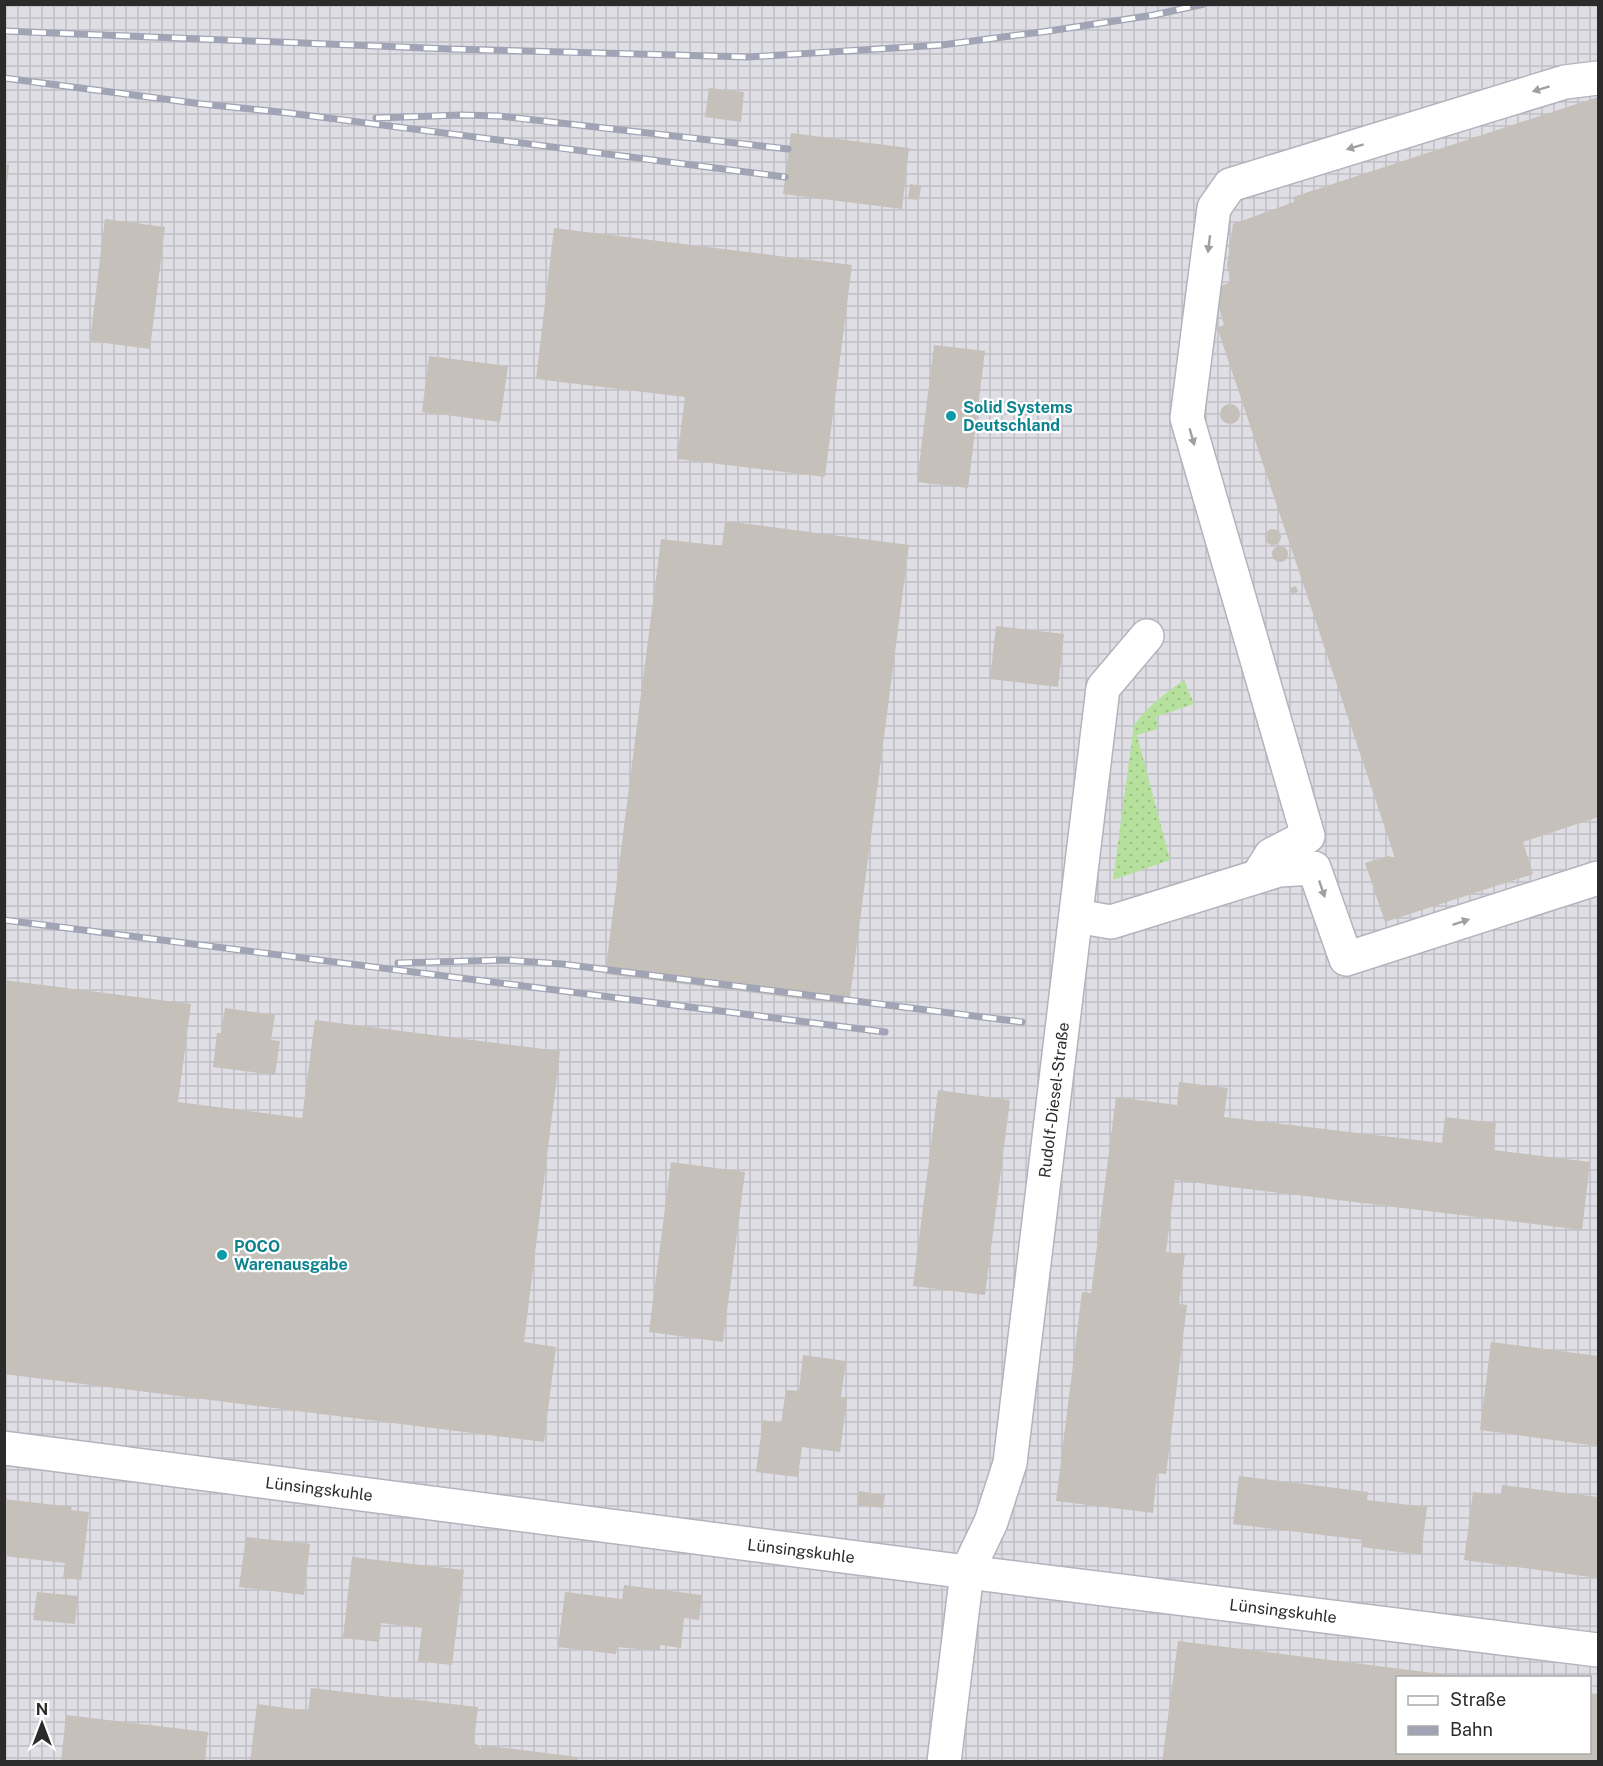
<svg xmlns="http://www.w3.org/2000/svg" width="1603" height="1766" font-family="'Public Sans',sans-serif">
  <defs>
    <pattern id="industrial-grid" width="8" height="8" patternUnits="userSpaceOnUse" patternTransform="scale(1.5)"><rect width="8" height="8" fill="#dfdee5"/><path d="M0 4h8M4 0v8" fill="none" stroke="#c0bfc5"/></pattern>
    <pattern id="grass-dots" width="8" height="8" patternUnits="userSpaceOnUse" patternTransform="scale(1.5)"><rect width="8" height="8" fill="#b5e19c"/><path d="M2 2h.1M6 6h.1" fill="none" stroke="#9cc187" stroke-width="1.8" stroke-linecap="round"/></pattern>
  </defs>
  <rect width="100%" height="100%" fill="#ece5dd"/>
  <path fill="url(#industrial-grid)" fill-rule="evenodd" d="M5 5H1598V1761H5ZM1398 1678H1590V1752H1398Z"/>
  <path fill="url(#grass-dots)" d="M1184 680 1194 704 1156 717 1158 729 1137 735 1170 860 1113 880 1134 725C1148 706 1164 694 1184 680Z"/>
  <g fill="#c5c0b9">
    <polygon points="709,88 744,92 741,122 705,117"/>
    <polygon points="1598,97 1598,817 1523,842 1533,874 1385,922 1365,863 1388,856 1395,858 1217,327 1224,325 1213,289 1231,282 1227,266 1233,224 1294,202 1293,197"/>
    <polygon points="791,133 909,148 902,209 783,194"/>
    <polygon points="4,164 9,165 6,193 4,193"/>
    <polygon points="910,184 921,186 919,200 908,199"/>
    <polygon points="105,219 165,227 150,349 90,341"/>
    <polygon points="554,228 852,265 825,477 677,459 685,397 536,379"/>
    <polygon points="934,345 985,351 968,488 917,482"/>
    <polygon points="429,356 508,366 500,422 422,412"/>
    <circle cx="1230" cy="414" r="10"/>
    <polygon points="725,521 909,545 849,1005 605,974 661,539 722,546"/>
    <circle cx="1273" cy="537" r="8"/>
    <circle cx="1280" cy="554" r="8"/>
    <polygon points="1296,586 1298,592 1292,594 1290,588"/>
    <polygon points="996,626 1064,634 1058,687 990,679"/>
    <polygon points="4,980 191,1004 178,1102 302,1118 315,1020 560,1051 524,1342 556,1347 544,1442 4,1374"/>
    <polygon points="225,1008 275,1015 271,1040 280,1041 275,1075 213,1067 217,1033 221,1033"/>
    <polygon points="1179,1082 1228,1088 1224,1117 1442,1143 1445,1117 1496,1123 1493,1150 1590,1162 1582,1230 1175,1180 1166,1252 1185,1254 1179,1304 1187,1305 1166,1474 1157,1473 1153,1513 1056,1501 1082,1292 1091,1293 1116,1097 1177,1105"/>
    <polygon points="938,1090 1010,1100 985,1295 913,1286"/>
    <polygon points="671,1162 745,1172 723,1342 649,1332"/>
    <polygon points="1491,1342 1598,1356 1598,1446 1480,1430"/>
    <polygon points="803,1355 846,1361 841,1397 847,1398 840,1452 802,1447 798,1477 756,1472 763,1420 781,1423 786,1390 799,1391"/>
    <polygon points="1239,1476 1368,1492 1367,1500 1427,1507 1421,1555 1362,1547 1363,1540 1233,1524"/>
    <polygon points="1502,1485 1598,1497 1598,1578 1464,1560 1473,1492 1501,1495"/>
    <polygon points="859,1491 885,1495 883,1508 857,1505"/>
    <polygon points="4,1499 72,1507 71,1510 89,1512 81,1580 63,1578 65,1563 4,1556"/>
    <polygon points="246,1537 310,1544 304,1595 239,1587"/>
    <polygon points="352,1557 464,1570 452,1665 418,1661 422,1628 381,1623 379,1642 343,1638"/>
    <polygon points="624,1585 702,1595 699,1620 684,1618 681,1648 660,1645 660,1651 617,1647 616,1654 558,1647 565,1592 622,1599"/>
    <polygon points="37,1592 78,1596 75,1624 33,1620"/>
    <polygon points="1178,1641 1458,1676 1458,1678 1398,1678 1398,1752 1590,1752 1590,1693 1598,1694 1598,1762 1162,1762"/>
    <polygon points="311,1688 478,1707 474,1742 481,1749 481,1745 578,1757 577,1762 250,1762 257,1704 308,1711"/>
    <polygon points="66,1715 208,1732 205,1762 61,1762"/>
  </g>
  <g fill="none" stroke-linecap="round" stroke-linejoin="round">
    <g stroke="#b1b4be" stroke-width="36">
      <g id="minor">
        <polyline points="1258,876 1271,855 1308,836 1187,418 1214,208 1230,185 1565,82 1598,78"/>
        <polyline points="1076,916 1111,922 1279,870 1314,868 1346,959 1598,878"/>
        <polyline points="4,1448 967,1572 1598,1650"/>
        <polyline points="944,1762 967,1572 991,1522 1010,1463 1103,688 1147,636"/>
      </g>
    </g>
    <use href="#minor" stroke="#fff" stroke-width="33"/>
    <g stroke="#a0a4b4" stroke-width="7">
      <g id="rail">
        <polyline points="4,31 450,49 748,57 942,45 1049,31 1154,15 1204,4"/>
        <polyline points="4,78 202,104 289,113 785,177"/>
        <polyline points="376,118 461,115 499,116 788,149"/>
        <polyline points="4,920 885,1032"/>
        <polyline points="398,963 505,960 562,964 1022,1022"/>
      </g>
    </g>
    <use href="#rail" stroke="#fff" stroke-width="4.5" stroke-dasharray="14" stroke-linecap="butt"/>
  </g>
  <defs><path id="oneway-solid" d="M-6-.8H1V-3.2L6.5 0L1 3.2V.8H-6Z" transform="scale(1.5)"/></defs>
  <g fill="#a0a0a0">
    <use href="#oneway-solid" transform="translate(1541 89) rotate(163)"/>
    <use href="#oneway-solid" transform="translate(1355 147) rotate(163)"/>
    <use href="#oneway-solid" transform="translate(1209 244) rotate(97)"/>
    <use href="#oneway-solid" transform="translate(1192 437) rotate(74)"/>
    <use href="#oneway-solid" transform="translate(1322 889) rotate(71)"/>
    <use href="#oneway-solid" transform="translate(1461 922) rotate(-18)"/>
  </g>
  <g fill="#0f9aa8" stroke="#fff" stroke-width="2">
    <circle cx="951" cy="416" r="6"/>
    <circle cx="222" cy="1255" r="6"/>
  </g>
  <g text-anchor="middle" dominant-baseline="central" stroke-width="4.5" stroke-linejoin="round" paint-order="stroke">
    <g font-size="16" font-weight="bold" fill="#0d838f" stroke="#fff" text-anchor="start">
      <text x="963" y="407">Solid Systems<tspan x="963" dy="18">Deutschland</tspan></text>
      <text x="234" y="1246">POCO<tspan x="234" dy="18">Warenausgabe</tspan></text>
    </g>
    <g font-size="16" fill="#2b2b2b" stroke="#fff">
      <text transform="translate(1054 1100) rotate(-83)">Rudolf-Diesel-Straße</text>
      <text transform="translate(319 1489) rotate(7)">Lünsingskuhle</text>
      <text transform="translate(801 1551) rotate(7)">Lünsingskuhle</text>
      <text transform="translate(1283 1611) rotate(7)">Lünsingskuhle</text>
    </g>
  </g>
  <rect width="1603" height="1766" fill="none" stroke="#2b2b2b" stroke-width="12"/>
  <rect x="1396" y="1676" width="195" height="78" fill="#ffffff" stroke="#aaaaaa" stroke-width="1.5"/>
  <rect x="1408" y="1696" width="30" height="9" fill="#ffffff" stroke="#aaaaaa" stroke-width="1.5"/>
  <text x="1450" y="1706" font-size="18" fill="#2b2b2b">Straße</text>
  <rect x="1408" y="1726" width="30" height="9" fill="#a0a4b4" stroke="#aaaaaa" stroke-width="1.5"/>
  <text x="1450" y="1736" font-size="18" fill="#2b2b2b">Bahn</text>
  <g transform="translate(42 1724)" stroke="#ffffff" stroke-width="4.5" paint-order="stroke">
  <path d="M0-4.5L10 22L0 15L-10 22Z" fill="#2b2b2b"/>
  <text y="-9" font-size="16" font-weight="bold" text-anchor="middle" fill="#2b2b2b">N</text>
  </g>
</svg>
